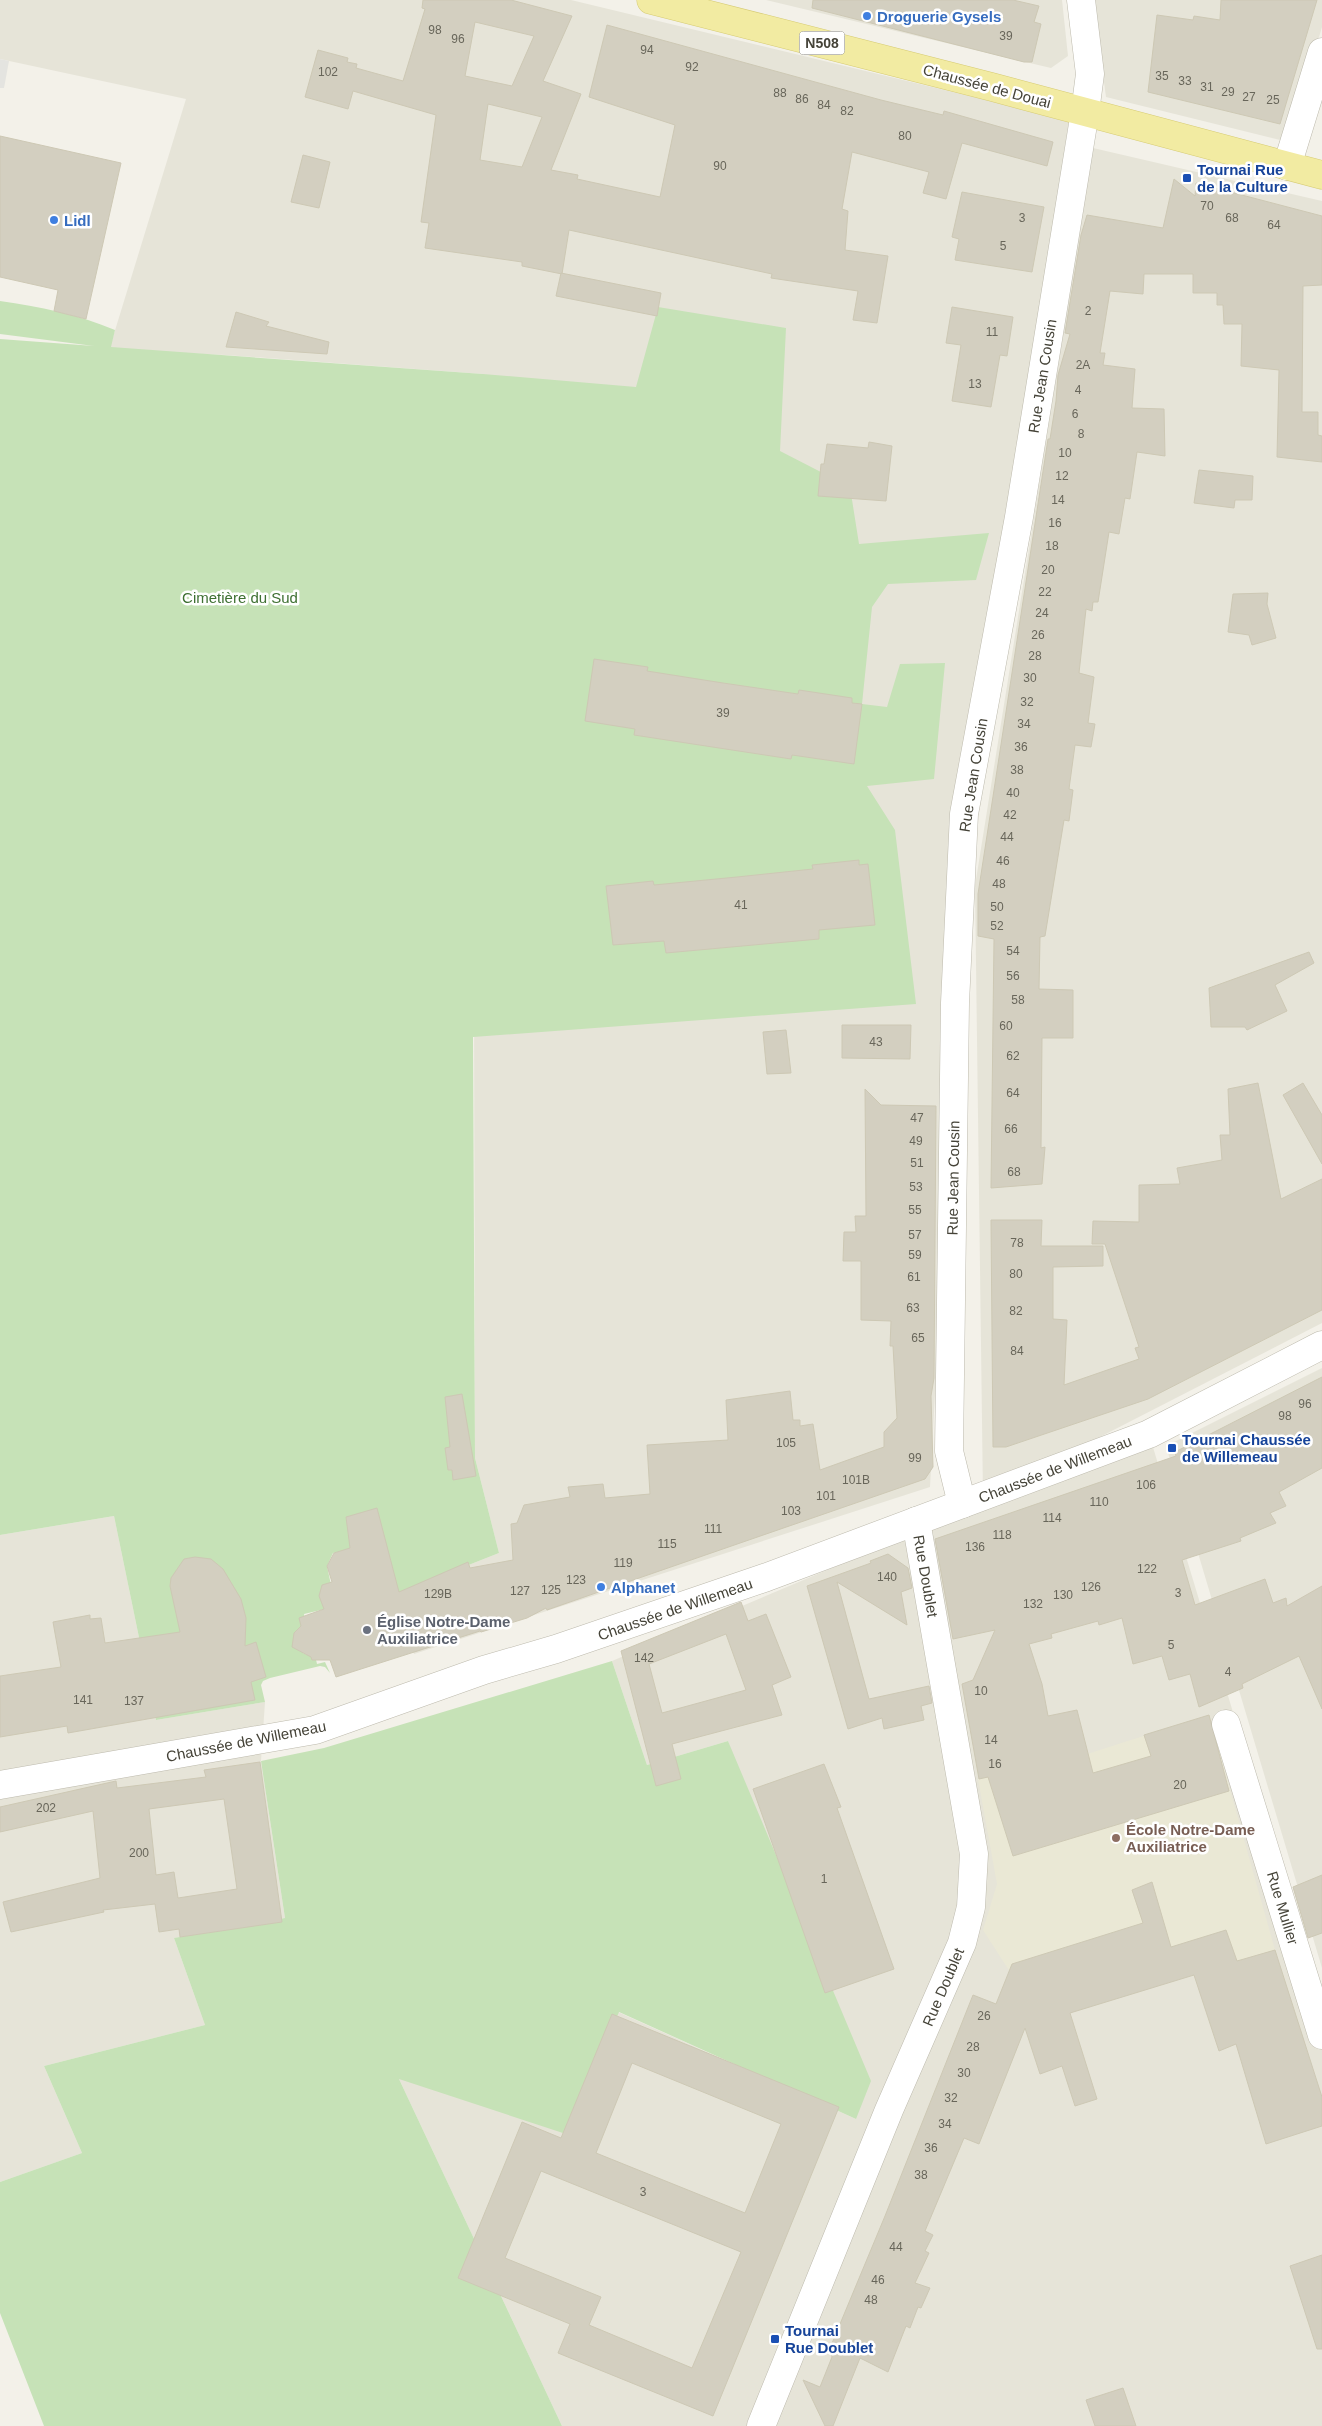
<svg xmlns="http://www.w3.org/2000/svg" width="1322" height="2426" font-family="Helvetica,sans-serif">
  <rect width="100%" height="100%" fill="#f3f1e9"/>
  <g fill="#e6e4d8">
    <polygon points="0,0 571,0 1069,120 965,834 930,1487 414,1654 395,1594 499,1553 475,1458 474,976 483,374 226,355 109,350 186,99 0,59"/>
    <polygon points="766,0 1062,0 1068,56 1051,68"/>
    <polygon points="1093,0 1322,0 1322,27 1288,142 1106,97"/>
    <polygon points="1093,148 1322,201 1322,1323 983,1497 975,886"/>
    <polygon points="1322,1368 1322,1968 1166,1446"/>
    <polygon points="1149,1434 1322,2007 1322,2426 562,2426 399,2079 618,2012 856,2119 728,1741 647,1765 612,1661"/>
    <polygon points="114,1516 156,1720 265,1702 261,1761 285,1918 174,1938 205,2025 44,2066 82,2153 0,2182 0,1535"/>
  </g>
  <polygon fill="#eae8d5" points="1209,1715 1275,1950 1069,2012 1023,1992 983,1930 997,1884 978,1779 1056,1764"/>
  <g fill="#c6e2b7">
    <path d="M0 301C40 307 77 314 115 330L111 347 483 374 636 387 658 307 786 328 780 451 850 487 859 544 989 533 976 580 888 584 872 607 862 704 887 707 900 664 945 663 934 779 867 786 895 830 916 1004 473 1037 475 1458 499 1553 395 1594 350 1550 333 1553 327 1566 331 1585 325 1609 304 1614 306 1628 298 1646C302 1654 306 1656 315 1655L317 1664 325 1662 330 1673 325 1667 320 1666 270 1678 263 1681 261 1685 265 1702 156 1720 114 1516 0 1535V339L94 346 0 334Z"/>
    <polygon points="612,1661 647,1765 728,1741 871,2081 856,2119 619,2012 566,2134 399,2079 562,2426 44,2426 0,2313 0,2182 82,2153 44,2066 205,2025 174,1938 285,1918 261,1761 324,1748"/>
  </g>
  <polygon fill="#e4e4e0" points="0,59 9,61 4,88 0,88"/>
  <g fill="#d3cfc0" stroke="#cdc8b4" fill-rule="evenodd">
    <path d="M423 0H511L572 16 543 81 581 94 551 170 578 175 577 179 660 197 675 125 589 97 607 25 881 100 943 115 944 111 1053 142 1047 166 962 143 946 199 923 193 929 172 852 152 842 209 848 211 845 250 888 256 877 323 853 320 858 291 771 278 772 274 569 230 562 274 522 266V262L425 248 429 223 421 222 436 115 353 91 348 109 305 97 318 50 348 58 347 62 357 64 356 68 403 81 425 9 422 8ZM475 22 534 36 512 86 465 76ZM488 104 542 117 522 167 480 160Z"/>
    <polygon points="813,0 1013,0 1039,6 1034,22 1041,24 1032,62 1024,62 812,8"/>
    <polygon points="1221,0 1317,0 1280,124 1148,92 1157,15 1193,20 1194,16 1220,20"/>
    <polygon points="0,136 121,163 86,319 54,311 58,290 0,277"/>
    <polygon points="303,155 330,162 319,208 291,202"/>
    <polygon points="1174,179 1195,196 1196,183 1322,216 1322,285 1303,286 1302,412 1318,412 1318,435 1322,436 1322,462 1277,457 1279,370 1241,366 1242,324 1224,324 1223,305 1217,305 1217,293 1193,293 1193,274 1144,274 1143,294 1110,291 1100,353 1105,353 1103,365 1135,369 1132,408 1164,409 1165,456 1137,452 1130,499 1125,498 1119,534 1109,532 1098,602 1093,602 1092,611 1086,609 1079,673 1094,677 1088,723 1095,724 1091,747 1075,745 1069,789 1073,790 1069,821 1064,820 1045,936 1040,937 1039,989 1073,990 1073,1038 1042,1038 1041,1148 1045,1147 1042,1184 991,1188 994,939 978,936 978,894 1048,439 1050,439 1056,401 1058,375 1070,334 1065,333 1081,235 1087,215 1163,228"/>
    <polygon points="962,192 1044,207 1032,272 955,260 959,239 952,237"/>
    <polygon points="561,273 661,293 657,316 556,296"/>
    <polygon points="952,307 1013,317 1007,356 1000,355 991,407 952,401 961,345 946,343"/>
    <polygon points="236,312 269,322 266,326 329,342 327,354 226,347"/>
    <polygon points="869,442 892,446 886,501 818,496 821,464 824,464 827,444 868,448"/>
    <polygon points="1199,470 1253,476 1252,500 1235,500 1234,508 1194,503"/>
    <polygon points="1268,593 1267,604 1276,638 1252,645 1249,635 1228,632 1233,594"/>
    <polygon points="594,659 648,667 647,671 723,683 798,694 799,690 852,698 852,703 862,704 854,764 792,755 791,759 634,735 635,729 585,721"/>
    <polygon points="859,860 859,865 868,864 875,925 819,930 819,939 666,953 664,941 613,945 606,886 653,881 654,885 737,877 813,869 812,865"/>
    <polygon points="1309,952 1314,963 1275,985 1287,1011 1247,1030 1245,1027 1211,1027 1209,988"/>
    <polygon points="842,1025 911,1025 910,1059 842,1058"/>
    <polygon points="786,1030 791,1073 767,1074 763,1032"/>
    <polygon points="1258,1083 1281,1199 1322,1179 1322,1310 1148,1399 1006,1447 993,1447 991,1220 1042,1220 1041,1246 1103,1246 1103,1266 1053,1267 1053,1319 1067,1320 1064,1385 1139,1359 1135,1348 1139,1347 1105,1244 1092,1244 1093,1221 1139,1222 1139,1185 1180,1184 1177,1168 1222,1160 1220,1135 1230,1135 1228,1089"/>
    <polygon points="1303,1083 1322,1115 1322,1164 1283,1095"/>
    <polygon points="865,1089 881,1105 936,1106 934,1378 931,1396 933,1467 925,1479 590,1595 547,1610 546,1608 527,1618 481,1632 480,1631 336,1677 330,1660 312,1660 311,1657 292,1647 294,1633 301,1626 299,1618 324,1609 319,1596 322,1585 332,1582 327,1566 334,1553 350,1548 346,1517 377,1508 399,1592 468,1562 470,1568 513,1560 511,1524 517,1523 524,1505 570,1497 568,1487 603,1484 605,1498 650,1494 647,1445 728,1440 726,1400 790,1391 793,1420 800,1420 800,1426 813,1424 820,1470 884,1447 884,1432 897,1418 893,1346 890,1346 891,1321 861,1320 861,1261 843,1261 844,1232 856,1232 855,1216 866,1216"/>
    <polygon points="1322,1377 1322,1468 1279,1492 1286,1506 1270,1513 1276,1523 1240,1538 1241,1541 1182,1560 1195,1605 1265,1579 1273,1603 1286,1598 1287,1606 1322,1586 1322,1709 1299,1656 1242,1684 1243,1688 1199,1707 1190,1674 1169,1680 1162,1656 1133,1664 1122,1618 1099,1625 1098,1621 1051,1634 1052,1638 1029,1644 1042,1684 1048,1716 1077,1710 1093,1773 1151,1756 1144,1735 1209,1715 1229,1791 1013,1856 988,1777 979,1779 962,1684 973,1680 995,1630 953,1639 935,1539 1176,1456 1175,1452"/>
    <polygon points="462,1394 476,1476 453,1480 452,1470 448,1470 445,1448 450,1447 445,1397"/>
    <polygon points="888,1554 908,1568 912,1588 901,1592 907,1625 837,1582 869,1699 929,1686 932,1703 921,1706 924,1720 884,1729 882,1718 848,1729 807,1586 871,1563 870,1561"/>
    <polygon points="195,1557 211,1559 223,1569 241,1599 246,1618 245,1646 256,1642 266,1677 251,1682 255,1700 68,1733 67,1726 0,1737 0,1676 61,1667 53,1622 90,1615 90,1619 101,1618 105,1643 180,1632 170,1586 171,1578 184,1559"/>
    <path d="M741 1602 748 1621 766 1614 791 1677 772 1685 782 1715 672 1744 681 1779 656 1786 621 1651ZM726 1634 746 1690 662 1713 649 1664Z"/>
    <path d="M260 1762 282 1922 180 1937 179 1929 159 1932 155 1904 103 1910 104 1912 11 1932 3 1902 100 1878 93 1811 0 1832V1807L116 1781 117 1788 206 1777 204 1770ZM224 1799 237 1889 178 1898 174 1872 156 1875 149 1809Z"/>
    <polygon points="824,1764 841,1807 837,1808 894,1969 825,1993 753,1789"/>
    <polygon points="1322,1875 1322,1933 1308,1938 1293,1887"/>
    <polygon points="1152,1882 1171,1947 1226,1930 1237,1961 1275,1950 1322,2097 1322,2126 1266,2144 1236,2044 1219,2051 1194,1975 1070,2013 1097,2099 1075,2106 1062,2066 1040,2074 1025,2028 979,2144 964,2138 925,2231 933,2235 925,2251 929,2253 915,2283 930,2288 921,2308 918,2307 910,2328 906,2326 888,2372 860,2358 833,2426 825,2426 803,2380 820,2387 832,2357 830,2348 885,2216 973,1995 996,2004 1012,1964 1143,1923 1132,1890"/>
    <path d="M612 2014 839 2107 713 2416 558 2353 570 2324 458 2278 522 2122 561 2138ZM632 2063 781 2124 745 2213 596 2153ZM541 2171 741 2252 692 2368 589 2325 601 2297 505 2258Z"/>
    <polygon points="1322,2255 1322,2349 1317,2349 1290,2266"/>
    <polygon points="1123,2388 1136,2426 1095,2426 1086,2400"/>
  </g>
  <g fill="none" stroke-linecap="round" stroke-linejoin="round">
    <g stroke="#bdbaad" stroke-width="29">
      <g id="minor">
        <polyline points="1287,166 1322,52"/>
        <polyline points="962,1504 949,1451 955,1003 964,814 1019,517 1085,112 1090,74 1081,0"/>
        <polyline points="1226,1724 1322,2035"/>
        <polyline points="761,2426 889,2110 962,1943 971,1907 974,1854 916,1521"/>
      </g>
    </g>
    <g stroke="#bdbaad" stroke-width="29">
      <polyline id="tertiary" points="0,1785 315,1730 484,1670 556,1649 767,1577 1149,1434 1322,1345"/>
    </g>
    <g stroke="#d6cb74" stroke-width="29">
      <polyline id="primary" points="651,0 992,87 1322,175"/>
    </g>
    <use href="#minor" stroke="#fff" stroke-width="28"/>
    <use href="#tertiary" stroke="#fff" stroke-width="28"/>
    <use href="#primary" stroke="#f2eba2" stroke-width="28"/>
  </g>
  <g fill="#3f7fe0" stroke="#fff" stroke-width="2">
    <circle cx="867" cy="16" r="5"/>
    <circle cx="54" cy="220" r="5"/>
    <circle cx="601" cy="1587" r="5"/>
  </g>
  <g fill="#1a4fb4" stroke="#fff" stroke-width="2">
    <rect x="1182" y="173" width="10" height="10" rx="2.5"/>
    <rect x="1167" y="1443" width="10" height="10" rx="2.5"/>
    <rect x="770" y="2334" width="10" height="10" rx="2.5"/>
  </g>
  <circle fill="#6b7280" stroke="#fff" stroke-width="2" cx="367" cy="1630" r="5"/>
  <circle fill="#8d6e63" stroke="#fff" stroke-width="2" cx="1116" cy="1838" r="5"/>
  <g text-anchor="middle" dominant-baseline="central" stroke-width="5" stroke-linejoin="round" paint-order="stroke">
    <g font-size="12" fill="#68665a">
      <text x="435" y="30">98</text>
      <text x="1006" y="36">39</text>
      <text x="458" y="39">96</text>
      <text x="647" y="50">94</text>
      <text x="692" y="67">92</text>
      <text x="328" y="72">102</text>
      <text x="1162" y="76">35</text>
      <text x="1185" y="81">33</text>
      <text x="1207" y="87">31</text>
      <text x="1228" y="92">29</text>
      <text x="780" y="93">88</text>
      <text x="1249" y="97">27</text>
      <text x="802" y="99">86</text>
      <text x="1273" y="100">25</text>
      <text x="824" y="105">84</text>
      <text x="847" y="111">82</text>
      <text x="905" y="136">80</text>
      <text x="720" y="166">90</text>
      <text x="1207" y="206">70</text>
      <text x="1022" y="218">3</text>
      <text x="1232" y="218">68</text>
      <text x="1274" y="225">64</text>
      <text x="1003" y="246">5</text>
      <text x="1088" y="311">2</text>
      <text x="992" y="332">11</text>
      <text x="1083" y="365">2A</text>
      <text x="975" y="384">13</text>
      <text x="1078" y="390">4</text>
      <text x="1075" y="414">6</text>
      <text x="1081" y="434">8</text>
      <text x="1065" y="453">10</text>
      <text x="1062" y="476">12</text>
      <text x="1058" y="500">14</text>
      <text x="1055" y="523">16</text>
      <text x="1052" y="546">18</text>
      <text x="1048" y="570">20</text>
      <text x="1045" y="592">22</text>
      <text x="1042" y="613">24</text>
      <text x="1038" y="635">26</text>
      <text x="1035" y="656">28</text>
      <text x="1030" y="678">30</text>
      <text x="1027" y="702">32</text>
      <text x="723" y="713">39</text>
      <text x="1024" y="724">34</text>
      <text x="1021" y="747">36</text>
      <text x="1017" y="770">38</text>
      <text x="1013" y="793">40</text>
      <text x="1010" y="815">42</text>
      <text x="1007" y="837">44</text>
      <text x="1003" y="861">46</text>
      <text x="999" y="884">48</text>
      <text x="741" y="905">41</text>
      <text x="997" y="907">50</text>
      <text x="997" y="926">52</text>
      <text x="1013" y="951">54</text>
      <text x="1013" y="976">56</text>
      <text x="1018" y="1000">58</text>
      <text x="1006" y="1026">60</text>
      <text x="876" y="1042">43</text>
      <text x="1013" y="1056">62</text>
      <text x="1013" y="1093">64</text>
      <text x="917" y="1118">47</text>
      <text x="1011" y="1129">66</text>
      <text x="916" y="1141">49</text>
      <text x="917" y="1163">51</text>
      <text x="1014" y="1172">68</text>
      <text x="916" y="1187">53</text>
      <text x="915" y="1210">55</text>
      <text x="915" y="1235">57</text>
      <text x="1017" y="1243">78</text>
      <text x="915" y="1255">59</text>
      <text x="1016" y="1274">80</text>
      <text x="914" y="1277">61</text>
      <text x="913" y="1308">63</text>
      <text x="1016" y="1311">82</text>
      <text x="918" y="1338">65</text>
      <text x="1017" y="1351">84</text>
      <text x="1305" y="1404">96</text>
      <text x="1285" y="1416">98</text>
      <text x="786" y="1443">105</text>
      <text x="915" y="1458">99</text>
      <text x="856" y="1480">101B</text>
      <text x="1146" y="1485">106</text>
      <text x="826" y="1496">101</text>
      <text x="1099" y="1502">110</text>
      <text x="791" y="1511">103</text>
      <text x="1052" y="1518">114</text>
      <text x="713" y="1529">111</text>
      <text x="1002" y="1535">118</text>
      <text x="667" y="1544">115</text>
      <text x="975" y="1547">136</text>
      <text x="623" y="1563">119</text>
      <text x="1147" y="1569">122</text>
      <text x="887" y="1577">140</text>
      <text x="576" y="1580">123</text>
      <text x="1091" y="1587">126</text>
      <text x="551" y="1590">125</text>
      <text x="520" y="1591">127</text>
      <text x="1178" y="1593">3</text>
      <text x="438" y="1594">129B</text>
      <text x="1063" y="1595">130</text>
      <text x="1033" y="1604">132</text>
      <text x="1171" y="1645">5</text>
      <text x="644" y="1658">142</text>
      <text x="1228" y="1672">4</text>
      <text x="981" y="1691">10</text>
      <text x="83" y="1700">141</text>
      <text x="134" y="1701">137</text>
      <text x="991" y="1740">14</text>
      <text x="995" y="1764">16</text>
      <text x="1180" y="1785">20</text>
      <text x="46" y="1808">202</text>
      <text x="139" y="1853">200</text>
      <text x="824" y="1879">1</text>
      <text x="984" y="2016">26</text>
      <text x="973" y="2047">28</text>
      <text x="964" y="2073">30</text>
      <text x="951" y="2098">32</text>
      <text x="945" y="2124">34</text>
      <text x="931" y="2148">36</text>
      <text x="921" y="2175">38</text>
      <text x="643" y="2192">3</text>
      <text x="896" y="2247">44</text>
      <text x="878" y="2280">46</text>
      <text x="871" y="2300">48</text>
    </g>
    <rect fill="#fff" stroke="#7d7b74" stroke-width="1" x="799.5" y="31.5" width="45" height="23" rx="4"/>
    <g font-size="14" font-weight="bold" fill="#454338">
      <text x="822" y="43">N508</text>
    </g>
    <g font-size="15" font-weight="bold" fill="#366cbe" stroke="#fff" text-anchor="start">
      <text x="877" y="16">Droguerie Gysels</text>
      <text x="64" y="220">Lidl</text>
      <text x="611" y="1587">Alphanet</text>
    </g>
    <g font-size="15" fill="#454338" stroke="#fff">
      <text transform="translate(987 86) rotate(15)">Chaussée de Douai</text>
      <text transform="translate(1042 376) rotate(-81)">Rue Jean Cousin</text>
      <text transform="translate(973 775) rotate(-81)">Rue Jean Cousin</text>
      <text transform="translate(953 1178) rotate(-89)">Rue Jean Cousin</text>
      <text transform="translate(1055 1469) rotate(-21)">Chaussée de Willemeau</text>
      <text transform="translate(926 1576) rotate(80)">Rue Doublet</text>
      <text transform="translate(675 1609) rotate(-19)">Chaussée de Willemeau</text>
      <text transform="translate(246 1741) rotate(-11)">Chaussée de Willemeau</text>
      <text transform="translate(1283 1908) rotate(73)">Rue Mullier</text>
      <text transform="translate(943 1987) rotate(-67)">Rue Doublet</text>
    </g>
    <g font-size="15" font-weight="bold" fill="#164399" stroke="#fff" text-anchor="start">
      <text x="1197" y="169">Tournai Rue<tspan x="1197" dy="17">de la Culture</tspan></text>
      <text x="1182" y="1439">Tournai Chaussée<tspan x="1182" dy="17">de Willemeau</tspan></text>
      <text x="785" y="2330">Tournai<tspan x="785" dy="17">Rue Doublet</tspan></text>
    </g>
    <g font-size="15" fill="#3e7032" stroke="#fff">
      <text x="240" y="597">Cimetière du Sud</text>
    </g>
    <g font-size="15" font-weight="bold" fill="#5b616d" stroke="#fff" text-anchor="start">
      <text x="377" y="1621">Église Notre-Dame<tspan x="377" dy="17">Auxiliatrice</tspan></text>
    </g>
    <g font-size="15" font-weight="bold" fill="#785e54" stroke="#fff" text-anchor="start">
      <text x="1126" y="1829">École Notre-Dame<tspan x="1126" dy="17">Auxiliatrice</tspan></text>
    </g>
  </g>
</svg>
